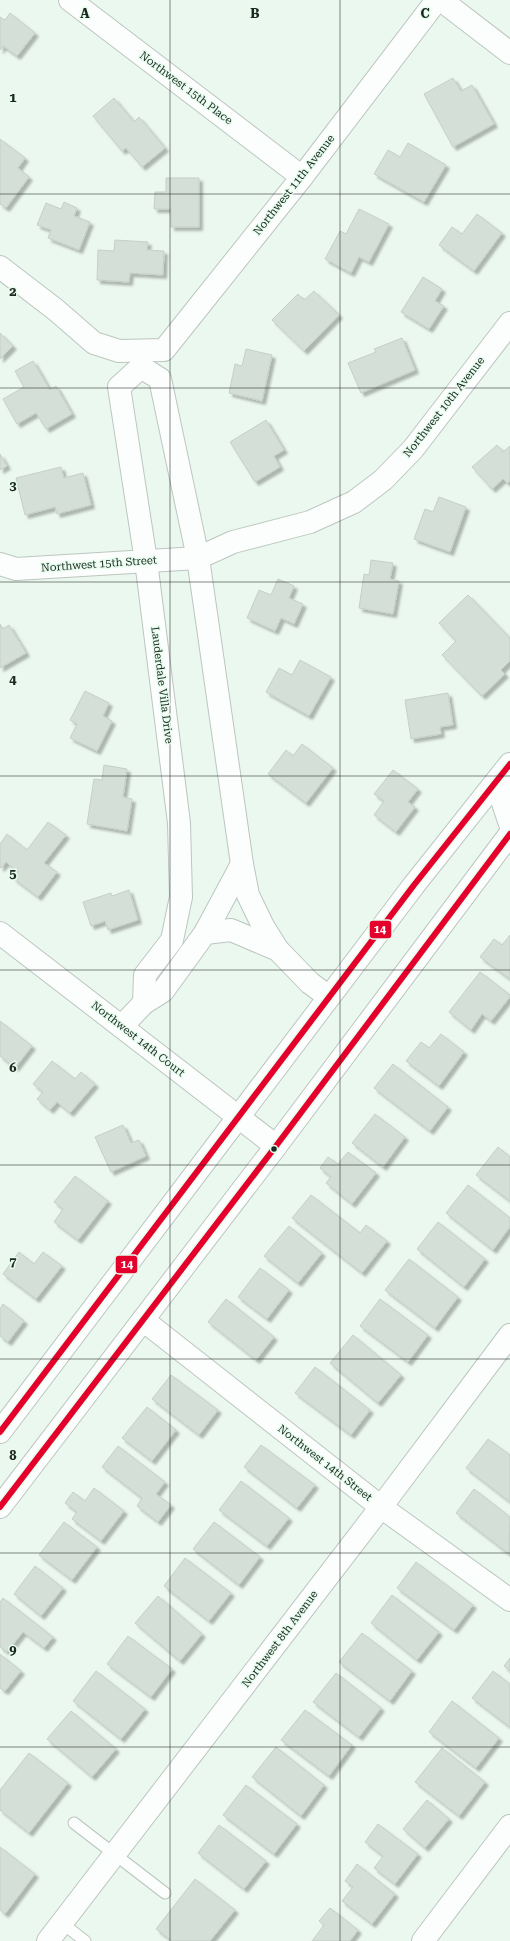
<svg xmlns="http://www.w3.org/2000/svg" width="510" height="1941" font-family="'Roboto Serif',serif">
  <defs>
    <filter id="shadow"><feDropShadow dx="3.5" dy="3.5" stdDeviation="1" flood-color="#0004"/></filter>
  </defs>
  <rect width="100%" height="100%" fill="#ebf8ef"/>
  <g fill="#d4dfd8" stroke="#c5cfc8" filter="url(#shadow)">
    <polygon points="10,13 35,33 17,56 3,46 0,50 0,17 5,20"/>
    <polygon points="453,78 461,91 472,85 494,124 453,147 424,94"/>
    <polygon points="114,98 134,122 139,117 165,148 142,167 126,148 122,151 93,116"/>
    <polygon points="0,139 25,158 18,168 29,177 6,208 0,204"/>
    <polygon points="408,143 446,165 424,202 374,174 388,150 400,157"/>
    <polygon points="166,178 199,178 199,227 171,227 171,209 154,209 155,192 166,192"/>
    <polygon points="64,202 77,208 74,216 90,222 79,250 48,238 51,230 37,225 46,203 61,209"/>
    <polygon points="359,209 389,224 369,262 359,257 351,273 325,259 340,231 346,234"/>
    <polygon points="477,214 502,233 474,271 439,245 452,227 462,234"/>
    <polygon points="115,240 148,242 147,250 164,251 163,275 130,273 129,282 97,280 98,250 114,251"/>
    <polygon points="423,277 442,289 435,301 444,306 429,329 401,312"/>
    <polygon points="314,291 339,315 304,351 272,320 298,294 304,300"/>
    <polygon points="0,333 13,346 0,359"/>
    <polygon points="402,338 415,370 361,393 348,363 376,352 374,349"/>
    <polygon points="246,349 272,355 262,401 229,393 235,364 242,366"/>
    <polygon points="33,361 50,390 56,386 72,414 46,429 36,413 17,424 3,399 24,387 15,371"/>
    <polygon points="266,420 284,450 274,456 280,467 255,482 230,442"/>
    <polygon points="497,445 503,452 510,446 510,481 507,483 503,479 492,489 472,467"/>
    <polygon points="0,454 7,466 0,470"/>
    <polygon points="61,467 64,478 83,473 91,505 57,514 55,507 25,515 16,478"/>
    <polygon points="439,497 466,507 450,552 414,539 425,509 433,512"/>
    <polygon points="371,560 393,563 390,579 399,581 393,614 359,608 364,574 369,575"/>
    <polygon points="278,579 294,586 289,598 303,604 294,624 281,618 275,631 247,618 259,590 271,595"/>
    <polygon points="468,595 510,638 510,661 501,670 505,674 482,696 442,655 456,641 439,623"/>
    <polygon points="0,624 3,629 9,625 26,653 0,668"/>
    <polygon points="300,660 331,677 309,716 266,692 279,668 292,675"/>
    <polygon points="85,691 109,703 103,716 112,721 97,751 70,738 77,724 70,720"/>
    <polygon points="448,693 453,725 440,727 441,734 411,739 405,700"/>
    <polygon points="302,744 333,768 306,803 268,774 286,750 293,756"/>
    <polygon points="104,765 127,769 123,797 132,799 127,831 87,824 94,779 102,780"/>
    <polygon points="393,770 418,789 408,802 415,807 396,832 374,815 384,801 374,794"/>
    <polygon points="48,822 66,835 44,863 57,872 38,897 13,878 18,872 6,862 1,868 0,867 0,844 7,834 27,850"/>
    <polygon points="129,890 138,920 108,930 105,921 91,926 83,902 111,893 112,896"/>
    <polygon points="510,935 510,979 480,957 494,939 502,945"/>
    <polygon points="480,972 510,995 510,997 491,1021 482,1014 471,1030 449,1012"/>
    <polygon points="0,1021 32,1046 15,1068 0,1056"/>
    <polygon points="441,1034 464,1052 439,1086 406,1061 421,1042 429,1048"/>
    <polygon points="52,1061 75,1079 81,1072 95,1084 70,1113 57,1102 50,1110 37,1099 43,1092 33,1084"/>
    <polygon points="393,1064 448,1107 430,1131 374,1088"/>
    <polygon points="375,1114 405,1137 383,1167 352,1143"/>
    <polygon points="123,1125 131,1143 139,1140 146,1156 111,1172 95,1137"/>
    <polygon points="498,1147 510,1157 510,1201 476,1175"/>
    <polygon points="348,1152 376,1173 352,1204 326,1183 331,1177 320,1168 328,1157 338,1164"/>
    <polygon points="75,1176 108,1201 78,1240 54,1222 63,1209 54,1202"/>
    <polygon points="468,1185 510,1218 510,1227 493,1250 446,1213"/>
    <polygon points="311,1195 360,1233 366,1225 387,1241 362,1273 292,1218"/>
    <polygon points="438,1222 485,1259 464,1287 417,1249"/>
    <polygon points="289,1226 322,1253 298,1283 264,1256"/>
    <polygon points="19,1252 34,1264 43,1252 62,1266 36,1299 3,1274"/>
    <polygon points="409,1259 458,1297 435,1328 385,1290"/>
    <polygon points="260,1268 289,1290 267,1319 238,1297"/>
    <polygon points="226,1299 274,1337 256,1360 208,1322"/>
    <polygon points="380,1299 428,1335 408,1362 360,1326"/>
    <polygon points="3,1304 24,1321 8,1342 0,1336 0,1309"/>
    <polygon points="353,1335 401,1375 378,1403 330,1363"/>
    <polygon points="315,1367 370,1410 351,1435 295,1393"/>
    <polygon points="171,1375 218,1410 199,1435 152,1399"/>
    <polygon points="147,1407 176,1430 152,1461 122,1438"/>
    <polygon points="488,1439 510,1455 510,1502 466,1468"/>
    <polygon points="261,1445 315,1485 297,1508 244,1467"/>
    <polygon points="118,1446 165,1482 156,1494 171,1505 158,1522 137,1506 142,1498 102,1467"/>
    <polygon points="241,1481 289,1518 267,1546 219,1510"/>
    <polygon points="94,1488 124,1511 101,1541 72,1519 77,1512 65,1503 73,1492 85,1501"/>
    <polygon points="474,1489 510,1517 509,1554 456,1513"/>
    <polygon points="64,1522 97,1547 72,1580 39,1555"/>
    <polygon points="214,1522 260,1557 239,1585 193,1549"/>
    <polygon points="185,1558 231,1593 209,1621 164,1586"/>
    <polygon points="416,1562 473,1605 454,1630 397,1588"/>
    <polygon points="35,1566 63,1588 41,1616 14,1594"/>
    <polygon points="392,1595 439,1632 417,1660 371,1623"/>
    <polygon points="158,1596 202,1634 180,1661 135,1623"/>
    <polygon points="3,1598 53,1637 44,1648 23,1632 7,1652 0,1647 0,1602"/>
    <polygon points="362,1633 412,1671 390,1701 339,1662"/>
    <polygon points="128,1636 172,1669 151,1697 107,1664"/>
    <polygon points="0,1654 21,1671 5,1691 0,1688"/>
    <polygon points="510,1658 510,1671 504,1666"/>
    <polygon points="96,1671 145,1709 121,1739 73,1701"/>
    <polygon points="493,1671 510,1684 510,1727 472,1698"/>
    <polygon points="336,1673 381,1708 359,1737 313,1702"/>
    <polygon points="452,1701 499,1738 476,1768 429,1732"/>
    <polygon points="305,1710 352,1745 329,1776 281,1740"/>
    <polygon points="71,1711 116,1749 92,1777 47,1739"/>
    <polygon points="276,1747 324,1785 301,1816 252,1777"/>
    <polygon points="442,1748 485,1782 459,1816 415,1782"/>
    <polygon points="29,1753 68,1783 29,1833 0,1810 0,1790"/>
    <polygon points="246,1785 297,1824 274,1854 223,1815"/>
    <polygon points="427,1800 449,1819 425,1848 403,1829"/>
    <polygon points="378,1824 418,1854 395,1884 374,1868 383,1856 365,1842"/>
    <polygon points="219,1825 266,1861 244,1889 198,1853"/>
    <polygon points="0,1847 35,1874 5,1914 0,1910"/>
    <polygon points="357,1864 395,1894 372,1924 342,1901 353,1887 345,1881"/>
    <polygon points="195,1879 235,1910 210,1941 172,1941 156,1929"/>
    <polygon points="330,1908 358,1930 350,1941 312,1941 324,1925 319,1921"/>
  </g>
  <g fill="none" stroke-linecap="round" stroke-linejoin="round">
    <g stroke="#bcc6bf" stroke-width="13">
      <g id="lane">
        <polyline points="74,1823 165,1893"/>
        <polyline points="62,1923 85,1941"/>
      </g>
    </g>
    <g stroke="#bcc6bf" stroke-width="24">
      <g id="street">
        <polyline points="70,0 302,177"/>
        <polyline points="441,0 510,53"/>
        <polyline points="0,267 56,310 94,343 119,351 164,350 302,177 437,0"/>
        <polyline points="0,564 16,569 198,558 233,542 310,522 354,502 383,480 413,449 510,323"/>
        <polyline points="504,772 502,800 510,824"/>
        <polyline points="0,933 276,1146"/>
        <polyline points="205,933 231,930 278,950"/>
        <polyline points="144,1003 145,975 172,940 181,897 179,823 146,561 119,387 141,367 160,379 198,558 242,864 248,895 263,926 278,950 310,983 329,997"/>
        <polyline points="122,1026 144,1003 163,991 205,933 242,864"/>
        <polyline points="143,1320 381,1507 510,1600"/>
        <polyline points="48,1941 381,1507 510,1335"/>
        <polyline points="423,1941 510,1826"/>
      </g>
    </g>
    <g stroke="#bcc6bf" stroke-width="24">
      <g id="secondary">
        <polyline points="0,1432 414,885 510,764"/>
        <polyline points="0,1507 276,1146 510,834"/>
      </g>
    </g>
    <use href="#lane" stroke="#fcfefd" stroke-width="11"/>
    <use href="#street" stroke="#fcfefd" stroke-width="22"/>
    <use href="#secondary" stroke="#fcfefd" stroke-width="22"/>
    <g stroke="#e6fdee" stroke-width="9">
      <g id="bus-1">
        <polyline points="0,1432 414,885 510,764"/>
        <polyline points="0,1507 276,1146 510,834"/>
      </g>
    </g>
    <use href="#bus-1" stroke="#e4002b" stroke-width="6"/>
  </g>
  <path fill="none" stroke="#1e2721" stroke-width="1" stroke-opacity="0.55" d="M170 0V1941M340 0V1941M0 194H510M0 388H510M0 582H510M0 776H510M0 970H510M0 1165H510M0 1359H510M0 1553H510M0 1747H510"/>
  <circle fill="#1e2721" stroke="#e6fdee" stroke-width="1.5" cx="274" cy="1149" r="3.5"/>
  <g text-anchor="middle" dominant-baseline="central" stroke-width="3" stroke-linejoin="round" paint-order="stroke">
    <g font-size="11" fill="#1e2721" stroke="#e6fdee">
      <text transform="translate(186 88) rotate(37)">Northwest 15th Place</text>
      <text transform="translate(294 185) rotate(-52)">Northwest 11th Avenue</text>
      <text transform="translate(444 407) rotate(-52)">Northwest 10th Avenue</text>
      <text transform="translate(99 564) rotate(-4)">Northwest 15th Street</text>
      <text transform="translate(162 685) rotate(83)">Lauderdale Villa Drive</text>
      <text transform="translate(138 1039) rotate(38)">Northwest 14th Court</text>
      <text transform="translate(325 1463) rotate(38)">Northwest 14th Street</text>
      <text transform="translate(280 1639) rotate(-53)">Northwest 8th Avenue</text>
    </g>
  </g>
  <g font-size="13" text-anchor="middle" font-weight="bold" fill="#1e2721" stroke="#e6fdee" stroke-width="3" stroke-linejoin="round" paint-order="stroke">
    <text x="85" y="18">A</text>
    <text x="255" y="18">B</text>
    <text x="425" y="18">C</text>
    <text x="13" y="102">1</text>
    <text x="13" y="296">2</text>
    <text x="13" y="490">3</text>
    <text x="13" y="684">4</text>
    <text x="13" y="878">5</text>
    <text x="13" y="1072">6</text>
    <text x="13" y="1266">7</text>
    <text x="13" y="1460">8</text>
    <text x="13" y="1654">9</text>
  </g>
  <g stroke="#e6fdee" stroke-width="1.5">
    <rect x="369" y="920" width="23" height="19" rx="4" fill="#e4002b"/>
    <rect x="115" y="1255" width="23" height="19" rx="4" fill="#e4002b"/>
  </g>
  <g font-size="11" text-anchor="middle" font-weight="bold" fill="#fff">
    <text x="380" y="933">14</text>
    <text x="127" y="1268">14</text>
  </g>
</svg>
